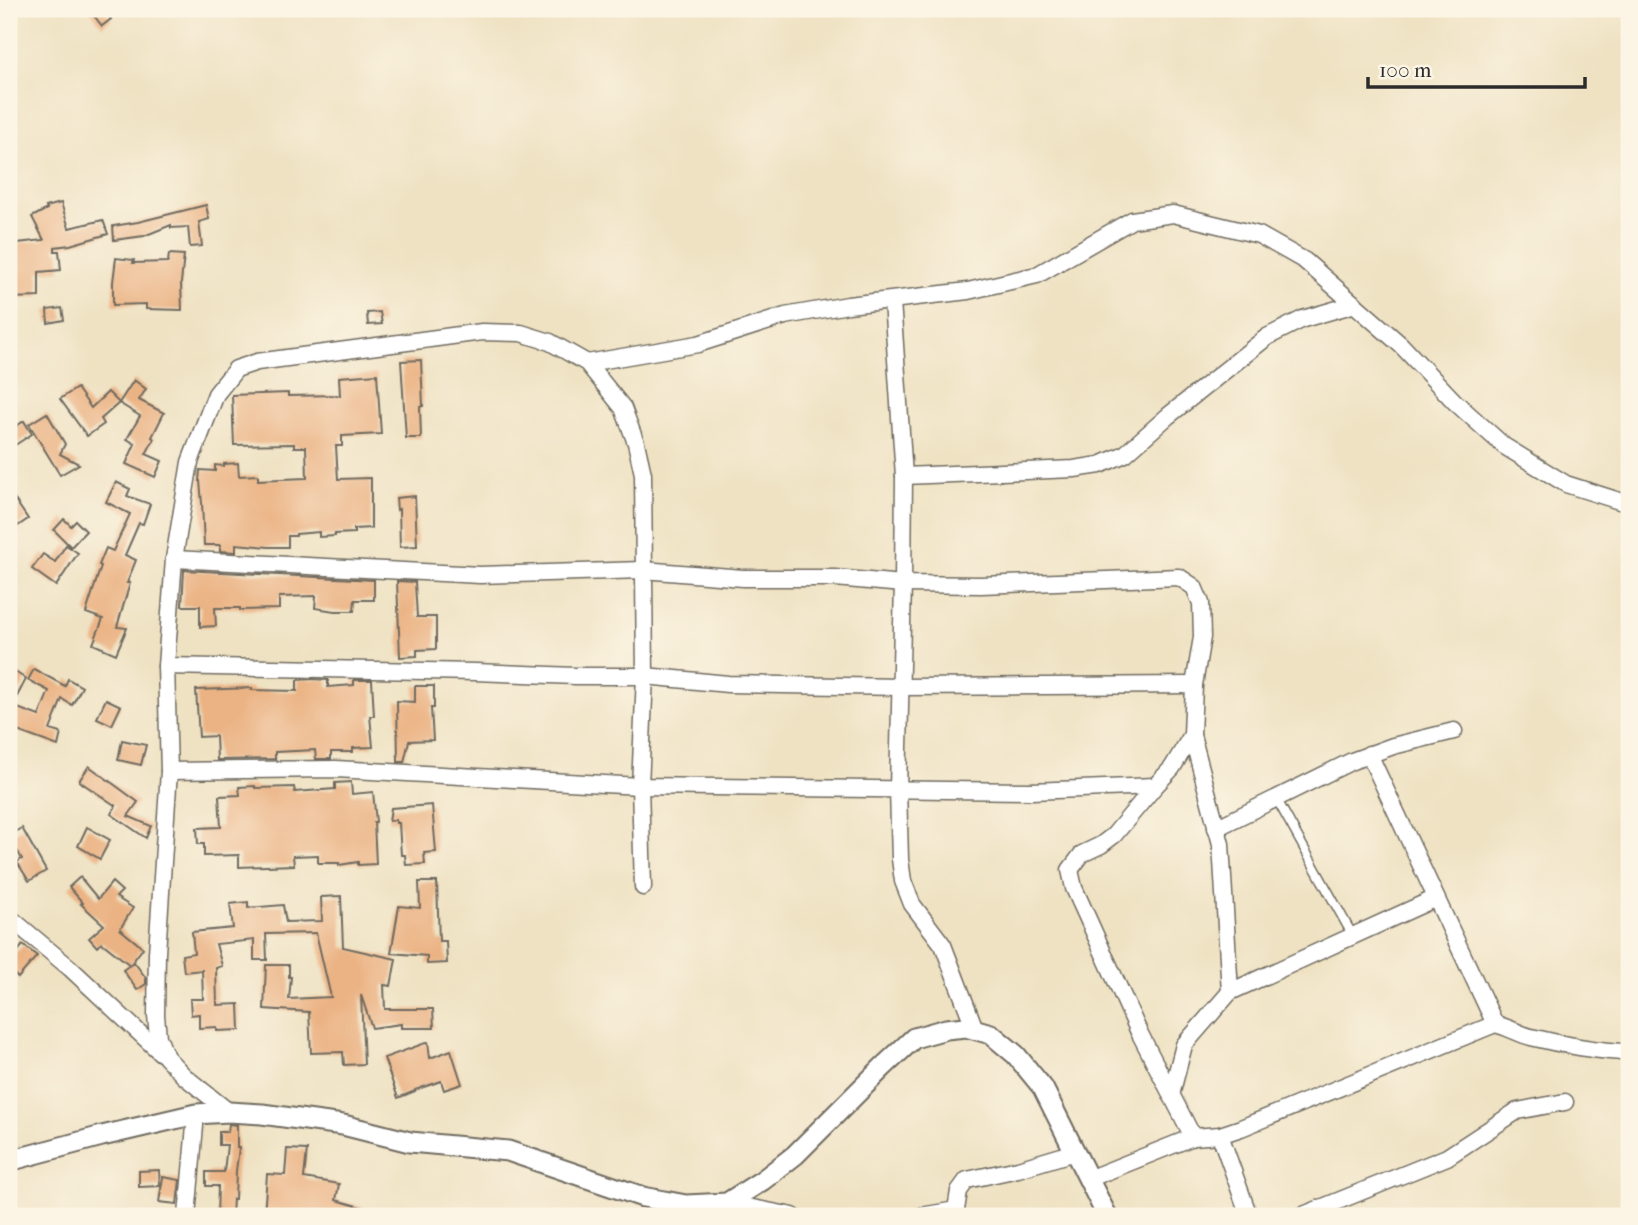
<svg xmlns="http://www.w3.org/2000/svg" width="1638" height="1225" font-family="'IM FELL French Canon',serif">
  <rect width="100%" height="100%" fill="#fcf5e5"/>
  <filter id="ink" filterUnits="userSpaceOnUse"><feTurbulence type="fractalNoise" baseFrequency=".0143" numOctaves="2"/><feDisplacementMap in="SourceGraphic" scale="14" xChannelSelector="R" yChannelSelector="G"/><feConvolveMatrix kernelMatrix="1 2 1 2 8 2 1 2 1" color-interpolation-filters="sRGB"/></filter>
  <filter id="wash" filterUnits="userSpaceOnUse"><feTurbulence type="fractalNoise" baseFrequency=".00686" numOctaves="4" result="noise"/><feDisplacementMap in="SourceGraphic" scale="28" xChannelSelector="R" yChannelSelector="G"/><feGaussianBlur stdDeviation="1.57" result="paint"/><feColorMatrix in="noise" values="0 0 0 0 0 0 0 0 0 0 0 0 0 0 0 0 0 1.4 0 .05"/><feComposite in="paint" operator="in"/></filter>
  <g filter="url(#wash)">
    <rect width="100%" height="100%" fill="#efe2c3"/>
    <g id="blocks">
      <g fill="#ebb384">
        <polygon points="89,9 103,9 111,19 102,26"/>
        <polygon points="61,203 69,228 103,220 108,234 70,245 55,247 55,251 59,251 61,270 39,272 39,297 10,298 9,244 44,240 32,217 47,209 46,207"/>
        <polygon points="206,205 209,219 199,222 202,246 190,247 188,227 171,228 171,225 144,236 114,240 113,226 138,222"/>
        <polygon points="169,254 184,255 181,283 182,310 146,309 146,304 113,305 113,282 116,258 134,260 133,263 168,262"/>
        <polygon points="62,308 64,320 48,323 47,310"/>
        <polygon points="380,312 382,324 368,325 367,313"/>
        <polygon points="421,360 423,406 420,407 421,438 406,438 401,361"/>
        <polygon points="377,374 381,434 342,436 342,446 336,446 338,479 371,478 371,528 354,529 354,533 335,534 335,536 319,537 319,532 296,534 296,536 288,536 288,547 269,547 236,544 236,552 220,551 220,545 204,545 202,503 200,481 199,481 200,470 215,471 215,465 224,466 224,464 238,463 239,476 258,475 258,480 307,478 306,447 294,447 294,444 234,445 232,395 288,393 288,396 340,395 339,377"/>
        <polygon points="134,380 146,389 139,400 164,413 152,437 154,439 146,454 162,461 155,477 126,464 135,444 127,439 140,416 119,403 101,419 104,424 87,436 60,399 77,388 91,408 108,392 119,403"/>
        <polygon points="47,413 65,444 60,454 79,464 60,475 29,424"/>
        <polygon points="24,421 32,434 9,449 9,431"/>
        <polygon points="116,482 130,489 127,496 150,504 143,524 139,523 125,555 136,560 127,583 130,583 117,627 127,628 116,654 93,644 103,619 86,613 101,566 99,565 106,548 113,551 130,514 106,502"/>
        <polygon points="9,491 28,519 9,532"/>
        <polygon points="415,496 417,546 400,547 399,509 397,510 396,498"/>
        <polygon points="64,519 71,526 76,521 86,531 71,547 54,530"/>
        <polygon points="66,545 78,553 56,586 32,569 43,554 55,562"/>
        <polygon points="184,570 374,580 374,600 355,600 354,611 335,611 315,608 316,596 279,597 279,609 240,610 240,608 215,608 216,626 200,627 200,606 182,606"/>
        <polygon points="397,581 415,582 417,617 436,617 436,649 417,650 417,656 400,657"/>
        <polygon points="9,668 26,679 12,706 39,716 49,691 28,680 34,669 65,686 68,679 82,687 72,705 62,699 50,730 61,733 58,746 9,728"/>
        <polygon points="313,679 328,680 328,687 354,685 354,680 372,680 374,716 370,716 373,747 353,748 353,752 331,752 331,759 316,759 315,750 275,752 275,759 217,760 216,736 199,737 196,690 252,688 252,690 297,691 297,680"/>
        <polygon points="415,686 434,686 434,708 431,708 433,740 409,741 404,762 398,762 397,701 415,702"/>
        <polygon points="106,699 121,706 112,725 97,718"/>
        <polygon points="122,740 146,745 141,765 118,760"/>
        <polygon points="89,766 138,802 128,816 151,826 146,838 111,814 116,806 79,781"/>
        <polygon points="351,782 352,794 373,792 376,822 374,822 376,864 358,865 358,862 339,865 339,863 318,863 318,855 293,856 294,865 239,867 239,855 204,856 204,844 198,844 197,828 221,827 219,796 240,795 239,787 255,786 255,788 294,787 295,792 335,789 335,783"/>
        <polygon points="432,805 436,852 424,853 425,864 406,865 405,855 401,855 399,823 396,823 396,820 389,821 391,808"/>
        <polygon points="87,827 110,840 100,859 78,846"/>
        <polygon points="22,828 46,871 29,881 17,862 22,859 9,837 9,835"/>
        <polygon points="80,877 98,899 112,882 122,891 116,897 133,908 120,929 143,948 130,965 102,943 97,947 89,938 104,925 81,904 83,903 69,887"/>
        <polygon points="419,882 437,882 439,941 446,941 447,963 427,964 427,956 391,953 399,906 420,908"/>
        <polygon points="341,896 343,947 396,959 391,986 384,985 385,1009 433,1009 434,1028 401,1028 401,1024 372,1028 361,995 364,1064 344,1065 343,1052 311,1053 309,1012 264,1009 266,965 289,965 289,977 291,977 289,999 331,997 316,933 266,934 267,960 254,960 254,940 216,944 222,966 216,968 217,1005 239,1004 240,1030 217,1031 217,1027 199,1028 199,1014 191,1015 190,999 203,999 202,970 184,972 182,955 194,953 192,932 233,928 230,904 248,902 248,908 283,905 286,922 322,921 321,897"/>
        <polygon points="9,944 17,952 23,945 37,956 18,978 9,970"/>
        <polygon points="134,962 146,978 146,984 137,990 123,970"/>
        <polygon points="428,1042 430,1058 451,1050 462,1084 444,1090 441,1081 415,1090 415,1091 398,1098 384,1058"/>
        <polygon points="229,1124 237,1125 237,1148 239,1148 236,1171 235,1199 233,1199 232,1216 217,1216 218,1186 206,1186 206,1172 224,1172 227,1145 219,1145 219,1132 228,1132"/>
        <polygon points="287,1149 307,1150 304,1178 339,1184 336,1200 378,1212 377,1216 320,1216 320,1214 284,1211 284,1216 264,1216 267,1174 285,1175"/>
        <polygon points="159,1170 160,1186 139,1187 139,1171"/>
        <polygon points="163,1177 180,1180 177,1204 159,1202"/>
      </g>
    </g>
  </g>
  <g filter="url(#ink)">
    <use href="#blocks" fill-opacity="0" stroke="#706b60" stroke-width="2"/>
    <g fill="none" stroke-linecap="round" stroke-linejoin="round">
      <g stroke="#706b60" stroke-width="11">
        <polyline id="service" points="1276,798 1353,936"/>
      </g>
      <g stroke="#706b60" stroke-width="19">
        <g id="minor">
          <polyline points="892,301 904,476 903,584 898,789 900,859 903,881 912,904 943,945 975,1029"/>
          <polyline points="587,363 698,344 785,316 848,305 968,291 1037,275 1132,220 1173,214 1259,235 1305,261 1401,345 1455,402 1504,446 1566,484 1629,504"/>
          <polyline points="904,476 1074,469 1100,465 1125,454 1168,416 1267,337 1303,319 1355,304"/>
          <polyline points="174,559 480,575 643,570 743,578 835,578 903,584 981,585 1179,577 1194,587 1201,603 1202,637 1194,685 1192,735 1172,768 1155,786 1114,835 1101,845 1082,854 1070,870 1074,888 1139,1032 1193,1137"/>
          <polyline points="166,666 476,672 575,676 645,676 728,684 901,687 1194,685"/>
          <polyline points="1369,754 1495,1024"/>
          <polyline points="169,771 336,769 640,786 1031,791 1155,786"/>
          <polyline points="1216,828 1352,761 1393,746 1454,731"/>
          <polyline points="9,917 70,968 161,1053"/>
          <polyline points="1230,992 1436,898"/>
          <polyline points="1171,1095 1184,1045 1230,992 1221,844 1192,735"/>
          <polyline points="229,1112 184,1076 166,1057 158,1037 156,1015 157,953 169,771 166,666 174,559 190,462 216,394 236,369 257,362 482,332 521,333 550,342 587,363 623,408 636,443 643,474 645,676 640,786 643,887"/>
          <polyline points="1220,1135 1249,1216"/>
          <path d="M1088 1179 1193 1137 1220 1135 1241 1128 1495 1024C1508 1027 1519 1034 1531 1037 1559 1044 1601 1052 1629 1052"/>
          <polyline points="727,1203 793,1216"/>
          <polyline points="187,1216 196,1114"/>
          <polyline points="921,1216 956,1210"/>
          <polyline points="955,1216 959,1191 967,1180 1018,1169 1075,1152"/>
          <polyline points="1301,1216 1447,1157 1517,1111 1565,1102"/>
        </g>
      </g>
      <g stroke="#706b60" stroke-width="23">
        <polyline id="tertiary" points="9,1161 102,1136 196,1114 229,1112 262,1114 343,1125 410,1142 508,1151 643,1197 686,1205 727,1203 763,1180 795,1155 883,1067 914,1038 946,1029 966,1027 991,1034 1016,1055 1043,1088 1107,1216"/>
      </g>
      <use href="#service" stroke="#fff" stroke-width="8"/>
      <use href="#minor" stroke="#fff" stroke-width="16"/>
      <use href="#tertiary" stroke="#fff" stroke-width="19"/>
    </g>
  </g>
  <rect width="1638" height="1225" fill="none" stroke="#fcf5e5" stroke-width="35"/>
  <path d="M1368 77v10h217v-10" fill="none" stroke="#2b2b2b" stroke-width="3.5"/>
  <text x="1379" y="77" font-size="21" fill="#2b2b2b" stroke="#fcf5e5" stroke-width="5" paint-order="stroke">100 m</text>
</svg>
